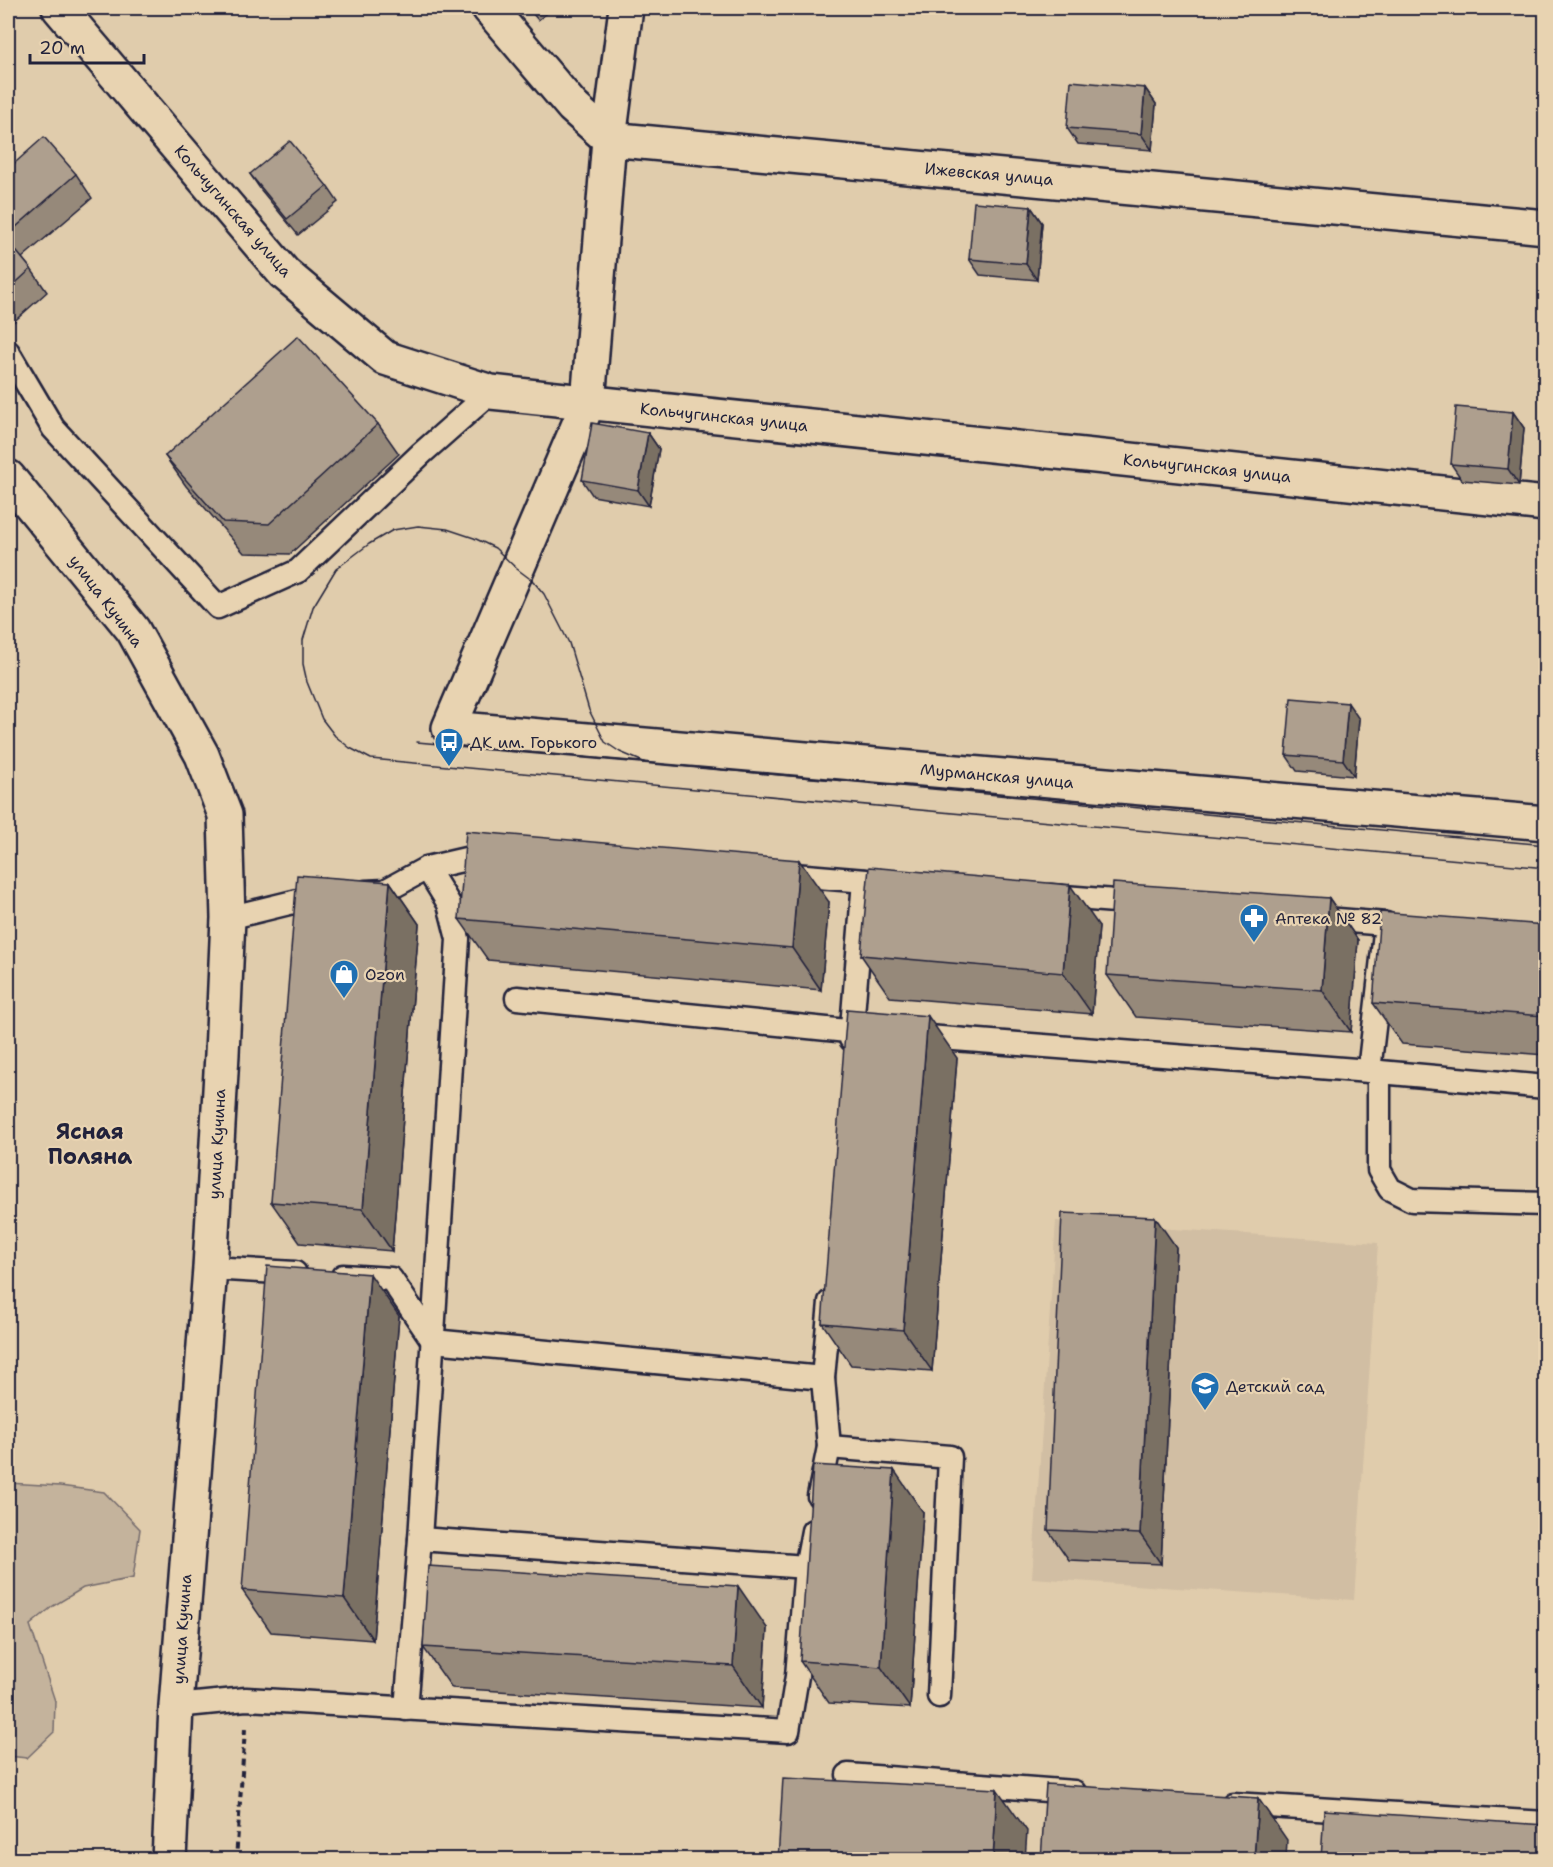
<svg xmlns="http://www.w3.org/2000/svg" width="1553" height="1867" font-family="'Shantell Sans',sans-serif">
  <rect width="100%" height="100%" fill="#e0ccac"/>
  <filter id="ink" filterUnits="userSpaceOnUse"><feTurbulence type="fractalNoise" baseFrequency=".0167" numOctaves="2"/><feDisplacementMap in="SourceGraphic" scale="12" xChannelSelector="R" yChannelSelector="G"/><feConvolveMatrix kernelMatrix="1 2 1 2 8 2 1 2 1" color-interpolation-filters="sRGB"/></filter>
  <g filter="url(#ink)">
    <polygon fill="#d1bea3" points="1056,1221 1378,1243 1354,1600 1032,1578"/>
    <polygon fill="#c4b39c" stroke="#736a6c" stroke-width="1.5" points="8,1483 60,1486 104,1492 140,1529 133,1578 83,1588 53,1606 30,1625 55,1701 54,1732 27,1758 8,1756"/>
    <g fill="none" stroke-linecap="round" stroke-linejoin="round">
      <g stroke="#22223b" stroke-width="27">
        <g id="lane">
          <polyline points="8,352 53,428 218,607 298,571 422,453 491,392"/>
          <polyline points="782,874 878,882"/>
          <polyline points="365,892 385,891 427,868 492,853"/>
          <polyline points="1051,896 1141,903"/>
          <polyline points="228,918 326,894"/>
          <polyline points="1314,918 1386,924 1369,1071"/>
          <polyline points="517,998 867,1033"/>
          <polyline points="915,1036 1369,1071 1546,1087"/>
          <polyline points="851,1039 864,881"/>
          <polyline points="1379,1072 1379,1170 1390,1189 1412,1200 1546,1204"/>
          <polyline points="210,1268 295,1273"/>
          <polyline points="343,1276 391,1279 433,1341 823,1378"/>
          <polyline points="829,1447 950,1457 939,1696"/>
          <polyline points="819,1496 829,1447 823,1378 830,1302"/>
          <polyline points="420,1539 806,1567"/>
          <polyline points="176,1706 246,1699 788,1731 797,1676 806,1567 813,1531"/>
          <polyline points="406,1709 420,1539 458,939 449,904 427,868"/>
          <polyline points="848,1775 1074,1792"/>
          <polyline points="1233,1804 1546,1823"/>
        </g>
      </g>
      <g stroke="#22223b" stroke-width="38">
        <g id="street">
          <polyline points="59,8 284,273 385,358 491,392 1546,504"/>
          <polyline points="489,8 573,107 609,139 1546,227"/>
          <polyline points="626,8 609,139 588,403 449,728 1546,823"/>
        </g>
      </g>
      <g stroke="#22223b" stroke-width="38">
        <polyline id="secondary" points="8,477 133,630 202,755 225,815 228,918 222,1054 210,1268 176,1706 169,1860"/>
      </g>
      <polyline stroke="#22223b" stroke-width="4" stroke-dasharray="6 4.5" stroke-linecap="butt" points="236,1860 245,1729"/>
      <use href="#lane" stroke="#e8d3b1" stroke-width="22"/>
      <use href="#street" stroke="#e8d3b1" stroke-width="33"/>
      <use href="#secondary" stroke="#e8d3b1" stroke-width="33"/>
      <g stroke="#22223b" stroke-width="1.5">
        <polyline points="417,742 1546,845"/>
        <polyline points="646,763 620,752 605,742 589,710 569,643 544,594 533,581 517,569 495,548 474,538 447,529 418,526 393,530 369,544 336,569 313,607 303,640 303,664 307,682 322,719 335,736 350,748 371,759 1546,868"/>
      </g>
    </g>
    <g fill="#96897a" stroke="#22223b" stroke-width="1.5">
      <polygon points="528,8 554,8 538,20"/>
      <polygon points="1145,88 1156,104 1152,150 1078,144 1067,128"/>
      <polygon points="8,169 76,174 92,198 22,258 31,269 47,292 10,325 8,322"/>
      <polygon points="250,174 327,186 338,202 298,235 261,190"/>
      <polygon points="1031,207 1042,223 1037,280 980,275 969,259"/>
      <polygon points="1513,412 1524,428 1519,485 1462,480 1451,464"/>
      <polygon points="378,424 399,454 290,554 244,553 186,486 165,456"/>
      <polygon points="648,433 659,449 649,506 593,496 582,480"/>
      <polygon points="1359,719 1354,776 1297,771 1286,755"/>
      <polygon points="390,882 419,924 392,1251 300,1243 271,1202"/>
      <polygon points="1329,898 1358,940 1351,1032 1136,1017 1107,975"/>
      <polygon points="829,902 821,990 488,960 459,919"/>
      <polygon points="1545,925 1545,1055 1402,1044 1373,1003"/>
      <polygon points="1099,926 1092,1014 890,997 861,955"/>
      <polygon points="957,1058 932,1371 851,1365 822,1323"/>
      <polygon points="1176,1247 1161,1564 1069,1560 1048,1530"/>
      <polygon points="399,1316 373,1640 271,1632 242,1590"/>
      <polygon points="923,1512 910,1708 829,1703 800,1661"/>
      <polygon points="767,1628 762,1708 452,1688 423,1647"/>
    </g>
    <g fill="#7a6f63" stroke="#22223b" stroke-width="1.5">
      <polygon points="1145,88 1156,104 1152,150 1141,134"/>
      <polygon points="1031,207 1042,223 1037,280 1026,264"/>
      <polygon points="1513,412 1524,428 1519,485 1508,469"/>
      <polygon points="648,433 659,449 649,506 638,490"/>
      <polygon points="1348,703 1359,719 1354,776 1343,760"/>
      <polygon points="799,860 829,902 821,990 792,948"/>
      <polygon points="390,882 419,924 392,1251 363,1209"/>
      <polygon points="1070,885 1099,926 1092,1014 1063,973"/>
      <polygon points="1329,898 1358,940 1351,1032 1322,990"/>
      <polygon points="928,1016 957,1058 932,1371 903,1330"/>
      <polygon points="1155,1217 1176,1247 1161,1564 1140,1534"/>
      <polygon points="370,1274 399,1316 373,1640 344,1598"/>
      <polygon points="894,1470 923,1512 910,1708 881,1667"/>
      <polygon points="738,1586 767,1628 762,1708 733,1666"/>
      <polygon points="997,1789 1027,1831 1025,1860 993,1860"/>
      <polygon points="1258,1798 1287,1840 1286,1860 1254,1860"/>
    </g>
    <g fill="#ae9f8e" stroke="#22223b" stroke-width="1.5">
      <polygon points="1071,81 1145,88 1141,134 1067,128"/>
      <polygon points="44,137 76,174 8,234 8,169"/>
      <polygon points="290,141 327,186 287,219 250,174"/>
      <polygon points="974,202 1031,207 1026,264 969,259"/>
      <polygon points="8,241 31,269 8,290"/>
      <polygon points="298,336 378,424 269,524 223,522 165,456"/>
      <polygon points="1456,407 1513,412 1508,469 1451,464"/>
      <polygon points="592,423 648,433 638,490 582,480"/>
      <polygon points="1291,698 1348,703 1343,760 1286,755"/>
      <polygon points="466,831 799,860 792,948 459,919"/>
      <polygon points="869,867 1070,885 1063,973 861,955"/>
      <polygon points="297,875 390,882 363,1209 271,1202"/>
      <polygon points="1113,883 1329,898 1322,990 1107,975"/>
      <polygon points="1380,912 1545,925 1545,1016 1373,1003"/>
      <polygon points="847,1009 928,1016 903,1330 822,1323"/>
      <polygon points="1062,1213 1155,1217 1140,1534 1048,1530"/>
      <polygon points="267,1266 370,1274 344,1598 242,1590"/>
      <polygon points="813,1465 894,1470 881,1667 800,1661"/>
      <polygon points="428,1566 738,1586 733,1666 423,1647"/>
      <polygon points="783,1778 997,1789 993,1860 778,1860"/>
      <polygon points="1046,1784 1258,1798 1254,1860 1041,1860"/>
      <polygon points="1324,1810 1545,1825 1545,1860 1321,1860"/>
    </g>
  </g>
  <defs>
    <g id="bus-pin" transform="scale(1.5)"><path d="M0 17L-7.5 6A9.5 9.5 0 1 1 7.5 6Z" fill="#1f6fb2" stroke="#e8d3b1"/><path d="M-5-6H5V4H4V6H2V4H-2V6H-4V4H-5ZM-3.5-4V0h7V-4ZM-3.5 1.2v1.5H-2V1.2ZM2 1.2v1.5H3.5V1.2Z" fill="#fff"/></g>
    <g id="pharmacy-pin" transform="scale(1.5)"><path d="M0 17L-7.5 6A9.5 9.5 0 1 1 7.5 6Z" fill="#1f6fb2" stroke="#e8d3b1"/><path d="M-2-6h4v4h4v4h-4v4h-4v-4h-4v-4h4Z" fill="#fff"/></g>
    <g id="shop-pin" transform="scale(1.5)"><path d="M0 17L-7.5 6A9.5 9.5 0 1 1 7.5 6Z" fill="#1f6fb2" stroke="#e8d3b1"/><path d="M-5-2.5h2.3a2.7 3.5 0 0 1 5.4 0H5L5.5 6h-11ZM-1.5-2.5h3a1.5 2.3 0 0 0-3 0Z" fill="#fff"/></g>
    <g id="school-pin" transform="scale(1.5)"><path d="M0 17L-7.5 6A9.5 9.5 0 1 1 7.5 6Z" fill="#1f6fb2" stroke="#e8d3b1"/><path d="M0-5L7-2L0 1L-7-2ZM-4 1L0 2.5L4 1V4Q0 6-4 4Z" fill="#fff"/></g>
  </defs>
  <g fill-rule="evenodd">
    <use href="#bus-pin" x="449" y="742"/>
    <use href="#pharmacy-pin" x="1254" y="918"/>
    <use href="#shop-pin" x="344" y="974"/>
    <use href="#school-pin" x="1205" y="1386"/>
  </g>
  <g text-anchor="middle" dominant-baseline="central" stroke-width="4.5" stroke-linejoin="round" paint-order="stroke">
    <g font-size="16" fill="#22223b" stroke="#e8d3b1">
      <text transform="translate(989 174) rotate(5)">Ижевская улица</text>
      <text transform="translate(233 211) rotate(49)">Кольчугинская улица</text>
      <text transform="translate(724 417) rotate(6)">Кольчугинская улица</text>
      <text transform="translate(1207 468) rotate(6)">Кольчугинская улица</text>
      <text transform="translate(106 601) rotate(53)">улица Кучина</text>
      <text transform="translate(997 776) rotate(5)">Мурманская улица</text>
      <text transform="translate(217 1144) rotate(-87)">улица Кучина</text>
      <text transform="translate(182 1629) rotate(-86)">улица Кучина</text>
    </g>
    <g font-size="16" fill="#22223b" stroke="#e8d3b1" text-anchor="start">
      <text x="470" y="742">ДК им. Горького</text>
      <text x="1275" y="918">Аптека № 82</text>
      <text x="365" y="974">Ozon</text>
      <text x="1226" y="1386">Детский сад</text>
    </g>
    <g font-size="22" font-weight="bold" fill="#22223b" stroke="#e8d3b1">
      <text x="90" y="1131">Ясная<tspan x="90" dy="25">Поляна</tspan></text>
    </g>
  </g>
  <rect width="1553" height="1867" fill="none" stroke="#e8d3b1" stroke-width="30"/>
  <rect x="15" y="15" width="1523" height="1837" fill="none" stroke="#22223b" stroke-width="2" filter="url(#ink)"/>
  <path d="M30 54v9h114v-9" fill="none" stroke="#22223b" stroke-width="3"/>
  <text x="39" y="54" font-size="18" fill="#22223b" stroke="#e8d3b1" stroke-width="4.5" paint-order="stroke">20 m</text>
</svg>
